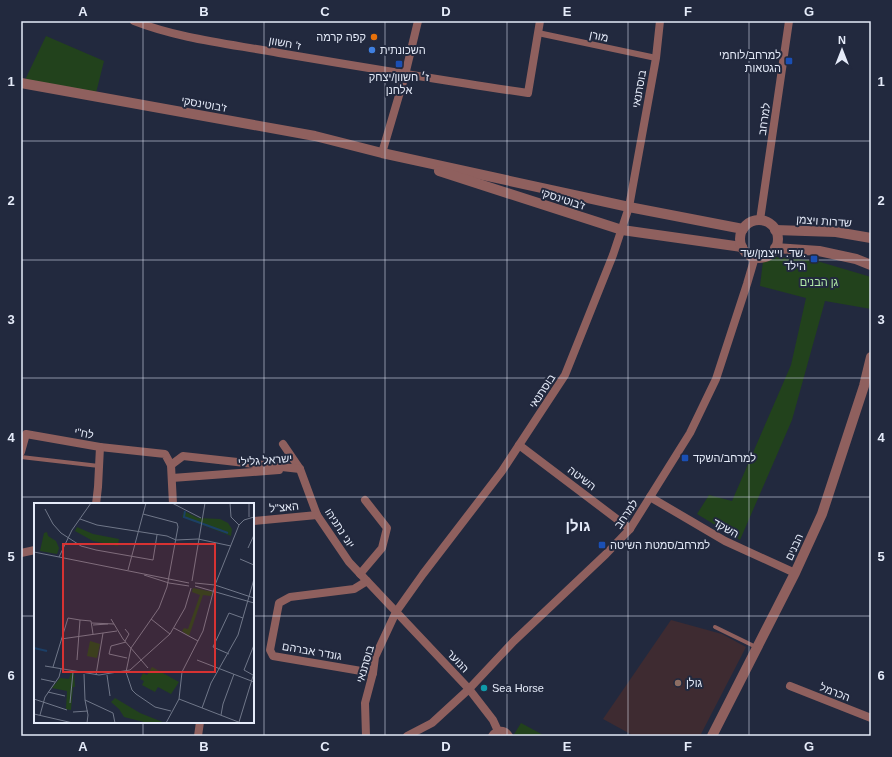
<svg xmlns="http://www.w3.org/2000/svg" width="892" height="757" font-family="Arial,'Noto Sans Hebrew',sans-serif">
  <rect width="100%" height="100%" fill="#22293e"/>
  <polygon fill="#3e2b31" points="671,620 722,634 746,647 700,736 634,736 603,719"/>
  <g fill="#22421c">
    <polygon points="46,36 104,61 96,93 25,80"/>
    <polygon points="776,257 817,261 871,277 871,309 825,301 792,420 740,540 697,514 709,495 732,501 791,365 806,298 760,286 763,261"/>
    <polygon points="521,723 545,736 513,736"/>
  </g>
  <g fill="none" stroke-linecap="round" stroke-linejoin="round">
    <g stroke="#8f605e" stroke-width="4">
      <polyline points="21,457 99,466"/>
      <polyline points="715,627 756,647"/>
    </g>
    <polyline stroke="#8f605e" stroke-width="6" points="538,33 656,58"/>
    <g stroke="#8f605e" stroke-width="8">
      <path d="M134 21C180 39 231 44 279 53 362 67 445 81 528 93L540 21"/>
      <polyline points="382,153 405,75 418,21"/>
      <polyline points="760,220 789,21"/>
      <polyline points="283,444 300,469 317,515 349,562 469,689 493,720 498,731"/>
      <polyline points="519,445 630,529"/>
      <polyline points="100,447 165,454 171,465 173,504"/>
      <polyline points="21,452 26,434 100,447 98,487 96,504"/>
      <polyline points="171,465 183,456 300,469"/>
      <polyline points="172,478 279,470"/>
      <polyline points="650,497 725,541 795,573"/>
      <polyline points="253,521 317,515"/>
      <polyline points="21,553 35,550"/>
      <polyline points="360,574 382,548 387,528 365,500"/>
      <polyline points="367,581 354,589 290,597 279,603 270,650 273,656 373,673"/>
      <polyline points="790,686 871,718"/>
      <polyline points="198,736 200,722"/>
      <polyline points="366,736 365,703 373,673 375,657 396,612 423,574 502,471 565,375 613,255 629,207 656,58 660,21"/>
      <polyline points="407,736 432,723 469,689 514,641 606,554 630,529 690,433 716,379 747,284 755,257"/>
      <path d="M492 736C497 729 505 729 509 736"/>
    </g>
    <g stroke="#8f605e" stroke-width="10">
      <polyline points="21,83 315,136 382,153 629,207 743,229"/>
      <polyline points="439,171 622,230 742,247"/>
      <circle cx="759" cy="239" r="19"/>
      <polyline points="775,230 836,232 871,238"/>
      <polyline points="775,248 819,251 856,259 871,265"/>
      <polyline points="712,736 795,573 822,514 864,386 871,357"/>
    </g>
  </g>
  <path fill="none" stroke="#e5ebf9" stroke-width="1" stroke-opacity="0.55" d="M143 21V504M264 21V736M385 21V736M507 21V736M628 21V736M749 21V736M21 141H871M21 260H871M21 378H871M21 497H871M21 616H35M253 616H871M143 722V736"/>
  <circle fill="#e8710a" stroke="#22293e" stroke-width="1.5" cx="374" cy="37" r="4"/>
  <circle fill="#3f7fe0" stroke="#22293e" stroke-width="1.5" cx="372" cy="50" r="4"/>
  <g fill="#1a4fb4" stroke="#22293e" stroke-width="1.5">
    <rect x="785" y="57" width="8" height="8" rx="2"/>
    <rect x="395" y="60" width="8" height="8" rx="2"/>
    <rect x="810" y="255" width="8" height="8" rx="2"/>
    <rect x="681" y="454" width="8" height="8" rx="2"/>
    <rect x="598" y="541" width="8" height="8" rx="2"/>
  </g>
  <circle fill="#8d6e63" stroke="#22293e" stroke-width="1.5" cx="678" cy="683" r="4"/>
  <circle fill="#0f9aa8" stroke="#22293e" stroke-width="1.5" cx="484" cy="688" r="4"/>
  <g text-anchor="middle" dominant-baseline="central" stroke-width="4" stroke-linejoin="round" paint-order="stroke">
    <g font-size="11" fill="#e5ebf9" stroke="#22293e">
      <text transform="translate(599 36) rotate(12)">מורן</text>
      <text transform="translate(285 43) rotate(10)">ז' חשוון</text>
      <text transform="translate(639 89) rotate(-80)">בוסתנאי</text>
      <text transform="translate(204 104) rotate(10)">ז'בוטינסקי</text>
      <text transform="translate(764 119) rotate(-82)">למרחב</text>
      <text transform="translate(563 199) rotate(18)">ז'בוטינסקי</text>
      <text transform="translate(824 221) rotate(4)">שדרות ויצמן</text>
      <text transform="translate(542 391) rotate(-57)">בוסתנאי</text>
      <text transform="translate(84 433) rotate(10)">לח"י</text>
      <text transform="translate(265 460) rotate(-4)">ישראל גלילי</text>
      <text transform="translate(582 478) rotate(37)">השיטה</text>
      <text transform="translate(284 507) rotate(-6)">האצ"ל</text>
      <text transform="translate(626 514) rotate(-55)">למרחב</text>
      <text transform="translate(340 528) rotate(57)">יוני נתניהו</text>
      <text transform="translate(726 528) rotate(29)">השקד</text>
      <text transform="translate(794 547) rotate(-65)">הבנים</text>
      <text transform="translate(312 651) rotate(10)">גונדר אברהם</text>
      <text transform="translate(458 661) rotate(47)">הנוער</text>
      <text transform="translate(365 664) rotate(-74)">בוסתנאי</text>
      <text transform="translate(835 692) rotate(21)">הכרמל</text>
    </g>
    <g font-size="11" fill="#e5ebf9" stroke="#22293e" text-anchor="start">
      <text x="366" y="37" text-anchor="end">קפה קרמה</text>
      <text x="380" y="50">השכונתית</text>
      <text x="781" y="55" text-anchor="end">למרחב/לוחמי<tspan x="781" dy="13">הגטאות</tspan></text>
      <text x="399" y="77" text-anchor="middle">ז׳ חשוון/יצחק<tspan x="399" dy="13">אלחנן</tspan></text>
      <text x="806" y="253" text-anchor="end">שד. וייצמן/שד.<tspan x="806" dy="13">הילד</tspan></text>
      <text x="693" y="458">למרחב/השקד</text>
      <text x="610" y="545">למרחב/סמטת השיטה</text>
      <text x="686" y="683">גולן</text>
      <text x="492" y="688">Sea Horse</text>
    </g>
    <g font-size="11" fill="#b2eca8" stroke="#22293e">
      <text x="819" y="282">גן הבנים</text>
    </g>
    <g font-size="15" font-weight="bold" fill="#e5ebf9" stroke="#22293e">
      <text x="578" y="525">גולן</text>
    </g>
  </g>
  <g transform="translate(34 503)">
    <rect width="220" height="220" fill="#22293e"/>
    <path d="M150 8 164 15 186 16 194 20 198 26 197 33 148 14ZM43 24 59 31 85 36 84 43 59 38 41 28ZM13 29 14 33 22 38 25 45 23 51 6 48 10 30ZM159 85 179 89 177 93 169 92 155 133 148 128 150 125 154 126 166 92 158 89ZM56 138 66 141 63 155 53 153ZM118 164 145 179 137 191 124 184 121 189 108 182 110 178 106 176 109 170 113 172ZM37 169 40 171 41 184H39L37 207 32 206 33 188 18 185 26 175 35 176ZM81 195 106 210 131 220H114L90 214 85 206 77 199Z" fill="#22421c"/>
    <path fill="none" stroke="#1c3f66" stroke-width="2" d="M151 8 150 14 194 30M0 145 13 148"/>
    <path fill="none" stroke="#707789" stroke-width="1" d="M138 0 167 15M196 0 197 14 205 22M215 0V14M11 6 19 21 27 30 47 43 62 47 119 57 123 32M109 11 143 20 144 24 133 84 125 105 97 145 92 169 98 187 102 191 121 204 137 208M46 16 63 22 133 33 142 37 164 36 197 43M214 45 220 32M0 49 155 80M25 54 38 27 57 0M206 56 220 62M94 67 112 0M110 72 135 80 155 83M158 78 171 0M161 80 181 82 220 95M161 83 220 100M77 116 89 136 114 165M117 116 136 131M46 117 57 118 59 131M58 120 80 121M59 122 74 121M140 125 164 138M27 136 83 128M91 138 95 131 91 126M92 139 77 143 75 151 93 155M195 151 179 144 195 110 209 115M163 157 220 179M11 163 65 172 96 167 136 131 151 105 157 85M19 164 34 115 46 117 43 157M50 171 51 197 54 212 53 220M62 172 69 130M73 172 76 193M219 172 210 167 220 142M7 176 21 179M14 189 31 193M0 196 33 207M145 196 207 220M51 197 79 210 81 220M36 200 39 169M168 205 177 180 204 132 220 76M39 209 54 208M0 211 39 220M6 212 11 194 25 174 27 166M187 212 189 201 200 171M205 219 220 170M132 220 145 196 148 169 169 128 181 82 205 22 210 17 220 14"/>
    <path fill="#d73232" fill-opacity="0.15" stroke="#d73232" stroke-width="2" d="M29 41H181V169H29Z"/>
    <rect width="220" height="220" fill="none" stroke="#e5ebf9" stroke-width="2"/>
  </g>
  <rect width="892" height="757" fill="none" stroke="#22293e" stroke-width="44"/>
  <g transform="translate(842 50)" stroke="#22293e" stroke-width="3" paint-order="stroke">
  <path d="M0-3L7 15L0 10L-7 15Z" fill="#e5ebf9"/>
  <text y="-6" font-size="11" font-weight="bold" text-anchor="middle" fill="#e5ebf9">N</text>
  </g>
  <rect x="22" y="22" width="848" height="713" fill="none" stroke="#e5ebf9" stroke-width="1.5"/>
  <g font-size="13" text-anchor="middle" font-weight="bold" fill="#e5ebf9">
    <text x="83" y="16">A</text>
    <text x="204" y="16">B</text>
    <text x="325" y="16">C</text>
    <text x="446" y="16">D</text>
    <text x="567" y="16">E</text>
    <text x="688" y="16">F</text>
    <text x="809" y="16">G</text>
    <text x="11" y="86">1</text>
    <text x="881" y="86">1</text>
    <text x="11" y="205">2</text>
    <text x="881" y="205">2</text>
    <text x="11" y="324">3</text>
    <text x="881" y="324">3</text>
    <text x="11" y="442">4</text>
    <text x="881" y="442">4</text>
    <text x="11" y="561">5</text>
    <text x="881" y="561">5</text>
    <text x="11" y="680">6</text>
    <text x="881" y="680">6</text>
    <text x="83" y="751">A</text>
    <text x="204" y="751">B</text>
    <text x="325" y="751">C</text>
    <text x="446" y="751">D</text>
    <text x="567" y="751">E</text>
    <text x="688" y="751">F</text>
    <text x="809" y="751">G</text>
  </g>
</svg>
